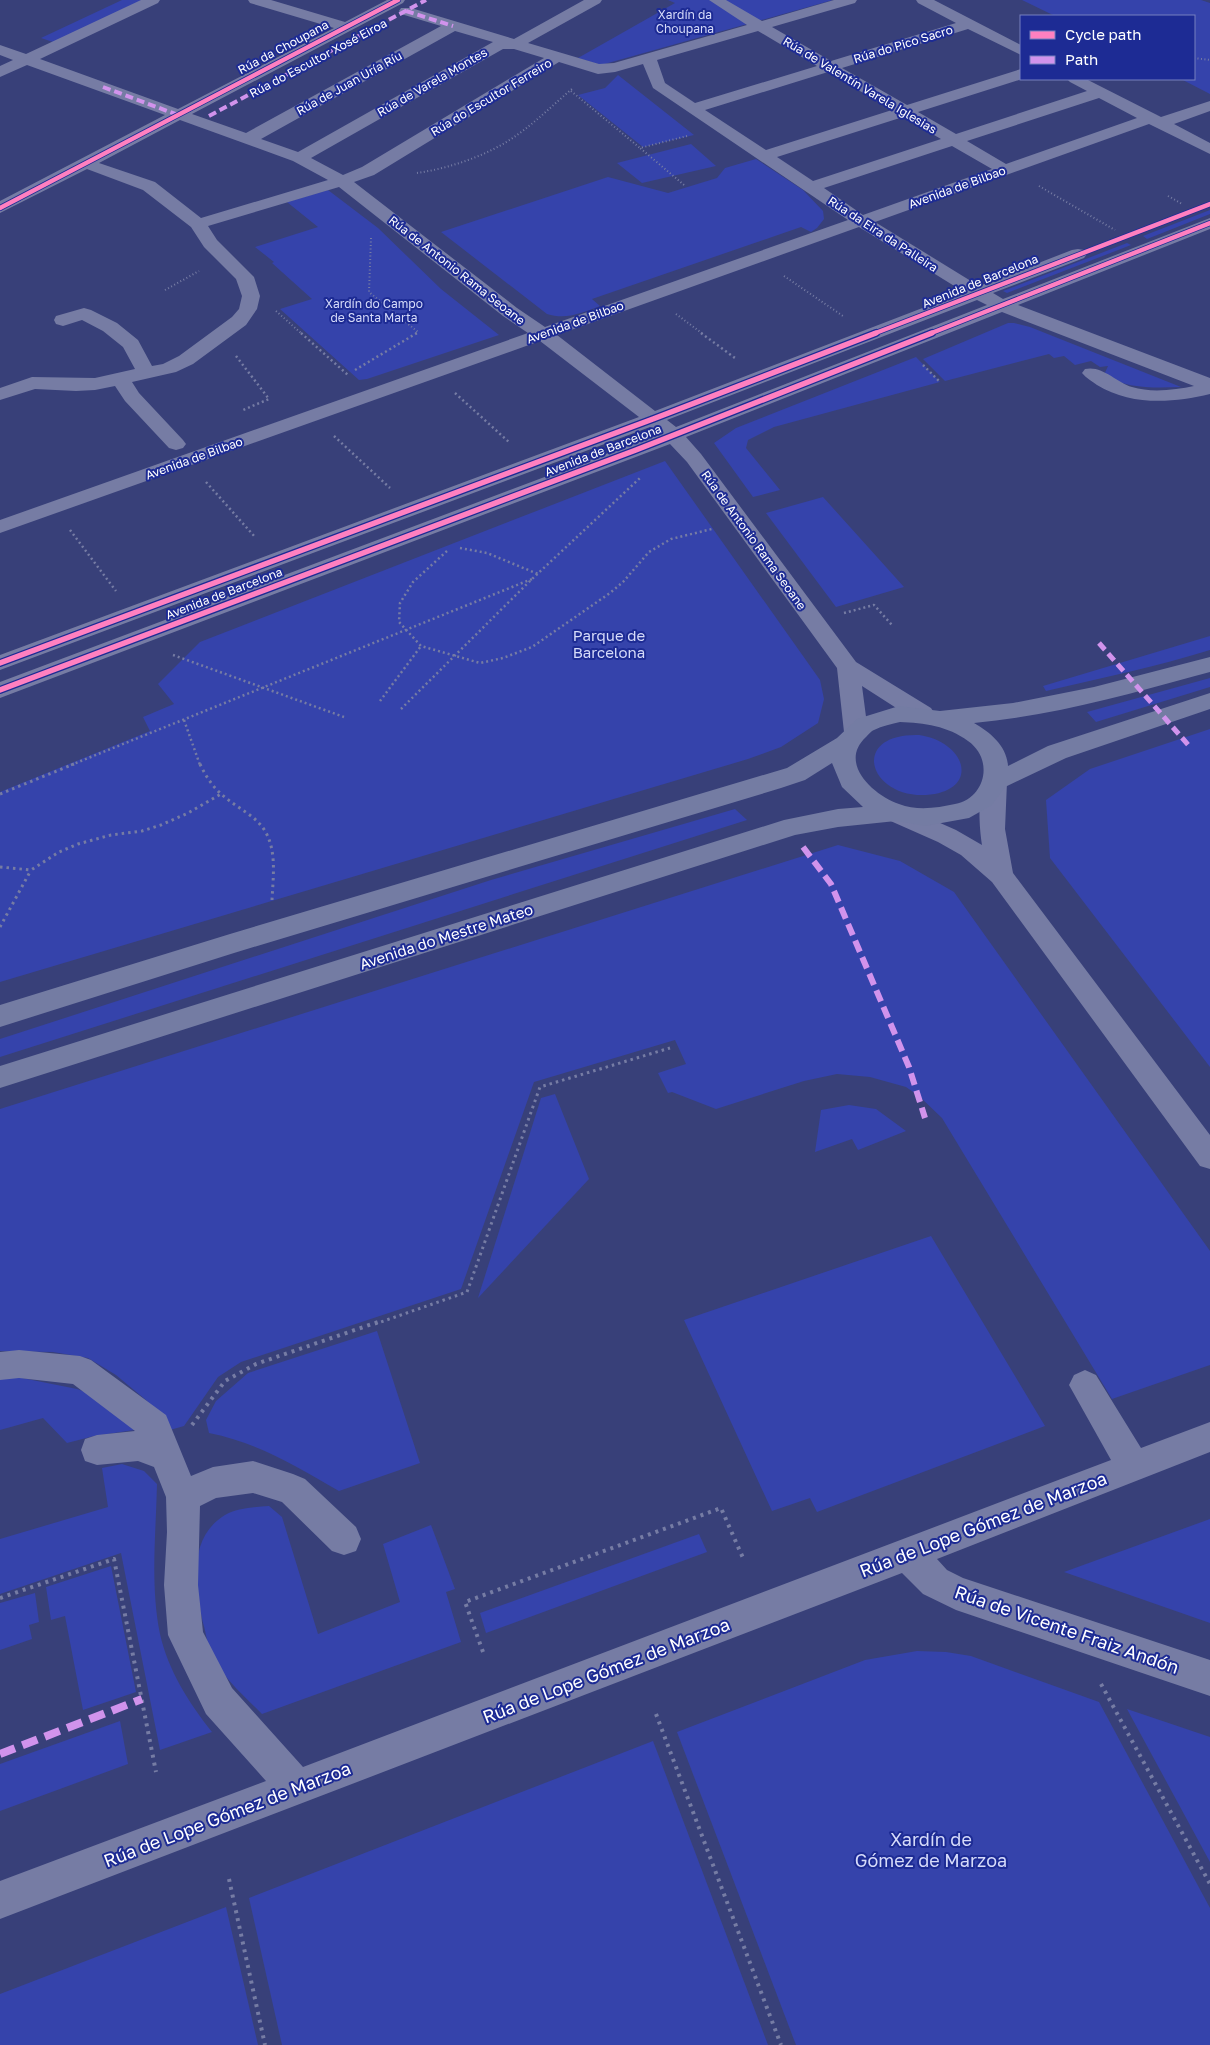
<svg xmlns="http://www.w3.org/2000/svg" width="1210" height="2045" font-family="'Golos Text',sans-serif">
  <rect width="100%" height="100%" fill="#384079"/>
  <g fill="#3543ab">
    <polygon points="122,0 147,0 56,43 41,38"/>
    <polygon points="668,0 833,0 601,65 578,58 675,3"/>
    <polygon points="1022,0 1201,0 1210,3 1210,94 1181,79 1194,79 1194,16 1055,16"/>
    <polygon points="618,75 694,135 643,147 578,95 605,88"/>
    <polygon points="691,144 716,166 642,183 617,163"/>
    <path d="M756 159 803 190 823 211 824 219 817 228 811 232 801 227 592 299 600 306C582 313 566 320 547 314L441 232 608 177 668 193 717 178 725 168Z"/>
    <polygon points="328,190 378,228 441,289 499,335 367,379 359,380 280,309 312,299 272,263 274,262 255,247 318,227 287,202"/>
    <polygon points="1210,210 1210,214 1147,239 1143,236"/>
    <polygon points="1127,243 1131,245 1007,293 1003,291"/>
    <path d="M1008 323H1014L1030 327 1181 387C1154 388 1127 389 1104 375L1108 366 1100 367 1091 361 1075 365 1064 356 1054 358 1049 354 945 381 923 359Z"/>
    <polygon points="916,357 940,382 774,427 748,440 746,448 780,490 753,497 714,443 736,428"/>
    <polygon points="665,461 820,680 824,699 818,723 781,747 748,759 0,982 0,792 150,731 143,717 174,704 158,684 200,642"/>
    <polygon points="823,497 904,587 836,607 766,513"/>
    <path d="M1210 636V650C1156 667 1101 678 1046 691L1043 686Z"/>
    <polygon points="1210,678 1210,687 1096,722 1087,712"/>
    <polygon points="1210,729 1210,1067 1050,858 1046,800 1090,769"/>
    <path d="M919 735C967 742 981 791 926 795 868 798 849 733 919 735Z"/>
    <polygon points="735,809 747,820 0,1057 0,1039 491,880"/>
    <polygon points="838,845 900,861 954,892 1210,1251 1210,1365 1112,1399 942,1118 919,1096 906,1087 870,1077 837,1074 804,1081 716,1109 672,1092 668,1093 658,1073 686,1064 675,1040 534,1082 461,1289 241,1362 218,1377 184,1426 170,1430 146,1400 116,1375 88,1358 53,1352 0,1351 0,1109"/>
    <polygon points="555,1094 589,1179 478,1298 541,1098"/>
    <polygon points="849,1105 876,1109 906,1131 858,1150 852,1139 815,1152 821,1110"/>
    <polygon points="931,1236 1045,1426 817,1512 810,1498 772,1511 684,1320"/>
    <path d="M377 1331 420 1463 339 1491C295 1466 259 1443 209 1433L206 1420 216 1401 248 1373Z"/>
    <polygon points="17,1377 77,1389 111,1401 141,1429 94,1436 67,1443 43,1418 0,1430 0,1379"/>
    <path d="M122 1464 144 1471 157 1484C156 1533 150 1585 160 1634 168 1670 189 1703 212 1732L160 1750 121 1553 0 1594V1539L108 1507 102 1468Z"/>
    <path d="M269 1506 282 1517 318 1634 400 1602 383 1544 431 1525 455 1589 446 1592 461 1642 262 1714C243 1695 222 1677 211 1653 207 1644 206 1632 203 1623 195 1587 187 1538 225 1515 237 1508 255 1507 269 1506Z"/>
    <polygon points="1210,1519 1210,1623 1064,1572"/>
    <polygon points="699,1534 707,1552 486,1633 480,1613"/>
    <polygon points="111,1566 136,1692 83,1710 65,1616 51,1620 46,1587"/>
    <polygon points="35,1593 39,1622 29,1625 32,1639 0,1650 0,1603"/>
    <polygon points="917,1651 946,1652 971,1656 1099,1702 1210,1908 1210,2045 796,2045 677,1732 865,1660"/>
    <polygon points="1127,1709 1210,1737 1210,1862"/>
    <polygon points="120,1721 128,1764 0,1811 0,1764"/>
    <polygon points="653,1741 768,2045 282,2045 249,1898"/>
    <polygon points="226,1907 258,2045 0,2045 0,1994"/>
  </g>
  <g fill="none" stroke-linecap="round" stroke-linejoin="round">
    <g stroke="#767ca4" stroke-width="2" stroke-dasharray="1 2.5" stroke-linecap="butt">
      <polyline points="1194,58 1210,60"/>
      <polyline points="571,91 640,148"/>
      <path d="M417 173C451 168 489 155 517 135 537 121 554 104 573 88"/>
      <polyline points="684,185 640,148 687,136"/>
      <polyline points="1039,186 1115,230"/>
      <polyline points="1168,196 1182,204"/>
      <polyline points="371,238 369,292 418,332 415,334"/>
      <polyline points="784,276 843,316"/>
      <polyline points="165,290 199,271"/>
      <polyline points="276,311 302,334"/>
      <polyline points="676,314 703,334"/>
    </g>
    <g stroke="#767ca4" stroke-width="2.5" stroke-dasharray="2 3" stroke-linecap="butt">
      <polyline points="301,333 348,375"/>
      <polyline points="701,333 735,358"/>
      <polyline points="236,356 269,399 243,410"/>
      <polyline points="923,365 940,382"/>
      <polyline points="355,370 417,333"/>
      <polyline points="455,393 510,443"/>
      <polyline points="334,436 390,488"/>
      <polyline points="206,482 255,537"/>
      <polyline points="70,530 116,591"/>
      <polyline points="460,548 487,553 538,574"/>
      <polyline points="447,551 413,582 400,603 399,622 421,646 480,663 503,658 532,647 610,593 623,582 649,552 671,539 712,529"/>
      <polyline points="844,613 874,605 892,625"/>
      <polyline points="173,655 344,717"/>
      <polyline points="380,701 421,646"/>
      <polyline points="401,709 532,579 640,478"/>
      <polyline points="184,720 200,765"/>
      <polyline points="71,765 532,579"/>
    </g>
    <g stroke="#767ca4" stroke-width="3" stroke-dasharray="2.5 4" stroke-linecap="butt">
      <path d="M200 764C206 777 214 789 226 798 239 809 256 816 265 831 277 851 273 878 272 900"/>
      <polyline points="0,794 74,764"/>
      <polyline points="0,867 31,870 59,852 78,844 111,835 142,831 161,825 188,813 221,794"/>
      <polyline points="0,927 31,870"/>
      <polyline points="375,1324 467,1292 540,1087 670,1048"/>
    </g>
    <g stroke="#767ca4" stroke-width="4" stroke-dasharray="3 5" stroke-linecap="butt">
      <polyline points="192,1425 225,1381 256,1364 378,1322"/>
      <polyline points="0,1598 114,1559 156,1772"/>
      <polyline points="483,1652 465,1602 721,1508 743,1558"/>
      <polyline points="1101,1684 1210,1884"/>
      <polyline points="656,1714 781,2045"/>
      <polyline points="229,1879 265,2045"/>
    </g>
    <g fill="#767ca4" fill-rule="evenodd">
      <path d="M141 0H160L158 3 40 59 178 109 334 28 250 3 248 0H271L345 22 387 0H405L403 3 192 114 246 133 441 26 401 14 399 11 401 8H411L514 39 584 0H602L600 3 528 43 599 64 614 63 747 25 709 0H726L762 21 834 0H857L855 3 772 27 831 61 956 23 918 3 916 0H934L1021 45V55L968 29 842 68 907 105 1021 69 1022 79 918 112 956 134 1087 91 1070 82 1067 79H1086L1161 117 1210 101V111L1174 124 1210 143V154L1149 124 875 222 979 286 1072 250 1078 249 1084 250 1087 254 1084 258 993 293 1003 299 1210 218V229L1018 305 1210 378V394C1173 403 1131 406 1097 385 1092 381 1086 378 1082 373L1085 369C1102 365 1116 382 1132 387 1151 393 1175 390 1194 386L1002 312 686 437 701 454 856 662 931 708 935 714 931 720 923 722 915 720 862 686 868 732 864 738 856 740 848 738 844 732 837 668 687 462 670 444 0 698V682L659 434 650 427 0 670V655L639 417 540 341 0 533V520L528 333 503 316 339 187 208 226 217 240 254 277 260 296 257 309 246 325 193 364 176 372 132 382 139 393 183 440 186 444 183 448 176 450 169 448 125 401 115 386 95 390 76 391 35 389 0 400V388L32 377 95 378 135 369 123 347 103 331 82 320 63 326 56 324 54 320 56 316 84 308 91 310 117 323 138 340 152 366 163 364 179 356 232 317 239 309 242 296 236 279 204 247 191 227 143 190 87 169 0 213V201L165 115 27 65 0 77V66L13 60 0 55V45L26 54ZM455 31 493 42 298 152 261 139ZM758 31 817 66 695 103 665 83 657 60ZM503 49H514L544 58 362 167 343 175 311 158ZM559 62 598 74 615 72 643 64 653 88 848 220 545 327 517 308 354 182 374 175ZM828 72 892 110 766 150 705 110ZM1099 98 1137 118 1006 164 967 141ZM903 117 941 139 813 181 777 157ZM180 120 293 161 328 180 201 218 155 182 99 163ZM952 146 992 169 863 215 824 188ZM859 227 964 292 655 411 557 335ZM977 300 987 305 676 427 667 420Z"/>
      <path d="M995 774 1004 776 1007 782 1005 829 1013 873 1210 1135V1169L1200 1166 992 882 961 855 938 842 886 819 883 813 886 807 895 804 904 807 956 830 982 845C979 827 977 792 986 776Z"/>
      <polygon points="19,1350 80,1356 91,1360 166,1415 191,1476 213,1467 253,1461 293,1474 305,1479 356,1527 361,1539 356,1551 344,1555 332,1551 282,1502 253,1493 216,1498 200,1506 198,1585 203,1632 232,1688 303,1767 1111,1460 1069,1385 1074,1375 1085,1370 1096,1375 1141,1448 1210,1422 1210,1452 937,1559 947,1570 963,1578 1210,1660 1210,1696 956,1610 923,1594 902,1573 0,1919 0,1881 266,1781 206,1714 168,1635 164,1585 167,1532 166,1497 154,1467 138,1461 97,1465 85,1461 81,1450 85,1439 97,1435 135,1431 73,1384 19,1378 0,1380 0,1352"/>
    </g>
    <path fill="#747ca3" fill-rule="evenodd" d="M1210 657V672L1195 676C1123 696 1049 716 974 723 990 732 1007 746 1008 766L1048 746 1210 693V709L1066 758 1005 787 992 805 969 818 925 826 896 821 838 827 795 835 0 1088V1066L784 820 838 809 863 807 842 787 832 763 805 780 781 788 234 953 0 1027V1005L230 934 787 768 837 738 857 719 899 706 940 711 1013 703 1094 687ZM900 722C924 723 948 726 968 741 994 759 986 798 955 804 937 808 917 811 899 804 873 795 838 763 866 737 868 735 871 731 874 730 882 726 892 724 900 722Z"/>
    <g stroke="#d193ec" stroke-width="4" stroke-dasharray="8 4" stroke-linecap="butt">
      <polyline points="406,11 453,26"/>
      <polyline points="103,87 178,115"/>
      <polyline points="209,116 426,0"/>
    </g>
    <polyline stroke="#d193ec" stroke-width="5" stroke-dasharray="9 5" stroke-linecap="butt" points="1099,643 1191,748"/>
    <polyline stroke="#d193ec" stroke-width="6" stroke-dasharray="12 6" stroke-linecap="butt" points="803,847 831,884 909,1067 925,1118"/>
    <polyline stroke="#d193ec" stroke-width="8" stroke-dasharray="16 8" stroke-linecap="butt" points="0,1754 142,1699"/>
    <g stroke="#1d2b94" stroke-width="6">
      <g id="cycleway-far1">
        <polyline points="0,208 398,0"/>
        <polyline points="873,334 1210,204"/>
        <polyline points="929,334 1210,223"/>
      </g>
    </g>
    <g stroke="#1d2b94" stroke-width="8">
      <g id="cycleway">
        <polyline points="0,663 653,419 876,333"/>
        <polyline points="0,690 636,450 932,333"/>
      </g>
    </g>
    <use href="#cycleway-far1" stroke="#ff80c0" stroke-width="4.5"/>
    <use href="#cycleway" stroke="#ff80c0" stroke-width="5.5"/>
  </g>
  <g text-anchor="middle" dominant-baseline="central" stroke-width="4" stroke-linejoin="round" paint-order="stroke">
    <g font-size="12" fill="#d6dbfa" stroke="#1d2b94">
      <text x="685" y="14">Xardín da<tspan x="685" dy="14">Choupana</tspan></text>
      <text x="374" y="303">Xardín do Campo<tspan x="374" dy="14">de Santa Marta</tspan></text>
    </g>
    <g font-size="12" fill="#fff" stroke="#1d2b94">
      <text transform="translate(903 44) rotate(-17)">Rúa do Pico Sacro</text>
      <text transform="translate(283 47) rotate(-28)">Rúa da Choupana</text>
      <text transform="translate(318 58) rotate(-28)">Rúa do Escultor Xosé Eiroa</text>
      <text transform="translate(432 82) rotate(-30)">Rúa de Varela Montes</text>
      <text transform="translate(349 83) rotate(-29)">Rúa de Juan Uría Ríu</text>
      <text transform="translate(860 85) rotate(31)">Rúa de Valentín Varela Iglesias</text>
      <text transform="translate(491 97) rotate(-31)">Rúa do Escultor Ferreiro</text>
      <text transform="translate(957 187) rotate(-20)">Avenida de Bilbao</text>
      <text transform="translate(883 234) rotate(33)">Rúa da Eira da Palleira</text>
      <text transform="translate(457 270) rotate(38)">Rúa de Antonio Rama Seoane</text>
      <text transform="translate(980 281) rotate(-22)">Avenida de Barcelona</text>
      <text transform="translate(575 322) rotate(-20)">Avenida de Bilbao</text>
      <text transform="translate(603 450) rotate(-21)">Avenida de Barcelona</text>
      <text transform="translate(194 458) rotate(-20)">Avenida de Bilbao</text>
      <text transform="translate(754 540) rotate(54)">Rúa de Antonio Rama Seoane</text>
      <text transform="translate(224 593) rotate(-21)">Avenida de Barcelona</text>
    </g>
    <g font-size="15" fill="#d6dbfa" stroke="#1d2b94">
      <text x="609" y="635">Parque de<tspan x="609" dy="17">Barcelona</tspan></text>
    </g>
    <g font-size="15" fill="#fff" stroke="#1d2b94">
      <text transform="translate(446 936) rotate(-18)">Avenida do Mestre Mateo</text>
    </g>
    <g font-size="18" fill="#fff" stroke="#1d2b94">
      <text transform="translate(983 1524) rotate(-21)">Rúa de Lope Gómez de Marzoa</text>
      <text transform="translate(1067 1629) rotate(19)">Rúa de Vicente Fraiz Andón</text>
      <text transform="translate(606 1670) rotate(-21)">Rúa de Lope Gómez de Marzoa</text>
      <text transform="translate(227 1814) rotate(-21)">Rúa de Lope Gómez de Marzoa</text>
    </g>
    <g font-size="18" fill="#d6dbfa" stroke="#1d2b94">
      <text x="931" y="1839">Xardín de<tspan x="931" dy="21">Gómez de Marzoa</tspan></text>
    </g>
  </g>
  <rect x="1020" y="15" width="175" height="65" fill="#1d2b94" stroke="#7780bf"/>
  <rect x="1030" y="31" width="25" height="8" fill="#ff80c0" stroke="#7780bf"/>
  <text x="1065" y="40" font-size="15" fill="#ffffff">Cycle path</text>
  <rect x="1030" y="56" width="25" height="8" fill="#d193ec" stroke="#7780bf"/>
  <text x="1065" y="65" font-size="15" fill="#ffffff">Path</text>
</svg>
